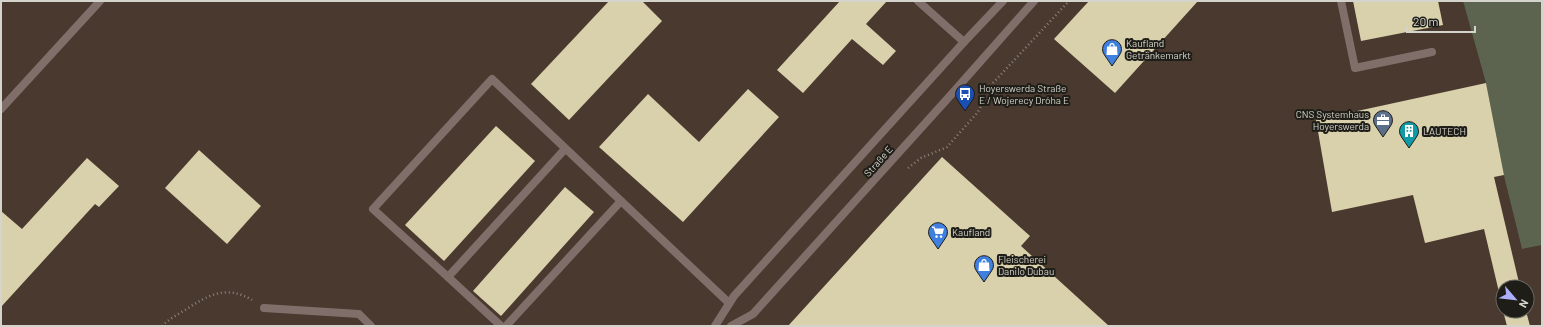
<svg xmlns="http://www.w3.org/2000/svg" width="1543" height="327" font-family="Barlow,sans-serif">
  <rect width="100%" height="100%" fill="#383628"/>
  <path fill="#4a392f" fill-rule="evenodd" d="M1 1H1463L1486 83 1504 175 1522 249 1542 245V326H1ZM1503 287H1527V311H1503Z"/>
  <polygon fill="#5c644f" points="1463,1 1542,1 1542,245 1522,249 1505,180 1486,83"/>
  <g fill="#d8d1ab">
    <polygon points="609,1 642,1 662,21 569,120 531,84"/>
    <polygon points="840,1 887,1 866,24 896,51 883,65 852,39 803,93 777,70"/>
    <polygon points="1089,1 1198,1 1115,93 1054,39"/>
    <polygon points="1353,1 1438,1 1443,25 1361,41"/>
    <polygon points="1486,83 1504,175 1494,177 1520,287 1503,287 1503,309 1484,229 1425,243 1413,195 1332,212 1316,120"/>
    <polygon points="748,89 779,117 683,222 599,147 648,94 699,142"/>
    <polygon points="496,126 535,161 444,261 405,225"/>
    <polygon points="199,150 261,206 227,244 165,188"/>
    <polygon points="942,157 1030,236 1021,246 1109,326 788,326"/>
    <polygon points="87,158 119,186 99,207 95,204 1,307 1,211 22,229"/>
    <polygon points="565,187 594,212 501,316 473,291"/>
    <polygon points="1503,311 1526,311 1530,326 1507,326"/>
  </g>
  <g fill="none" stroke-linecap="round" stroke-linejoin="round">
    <g stroke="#88867b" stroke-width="2.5" stroke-dasharray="1 3" stroke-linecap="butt">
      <polyline points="908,168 921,158 947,147 978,112 993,83 1069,1"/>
      <path d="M162 326C169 319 177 315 185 310 207 296 226 284 252 300"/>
    </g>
    <g stroke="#806e6a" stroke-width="8">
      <polyline points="918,1 964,42"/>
      <polyline points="1341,1 1355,68 1432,52"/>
      <polyline points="1,109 100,1"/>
      <polyline points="448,277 373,209 492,79 729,303"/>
      <polyline points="264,308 359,314 371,326"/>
      <polyline points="501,326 448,277 565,149"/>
      <polyline points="506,326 621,201"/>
    </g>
    <g stroke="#806e6a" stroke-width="8">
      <polyline points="715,326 734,296 964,42 1003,1"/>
      <polyline points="731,326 753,314 949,97 1034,1"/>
    </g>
  </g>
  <defs>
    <g id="shop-pin" transform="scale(1)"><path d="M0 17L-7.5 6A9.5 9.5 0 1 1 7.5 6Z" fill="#3f7fe0" stroke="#1e1d17"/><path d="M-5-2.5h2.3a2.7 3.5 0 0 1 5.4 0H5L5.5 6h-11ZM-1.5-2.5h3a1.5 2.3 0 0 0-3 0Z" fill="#fff"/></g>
    <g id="bus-pin" transform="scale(1)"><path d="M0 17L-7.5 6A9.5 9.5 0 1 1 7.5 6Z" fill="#1a4fb4" stroke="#1e1d17"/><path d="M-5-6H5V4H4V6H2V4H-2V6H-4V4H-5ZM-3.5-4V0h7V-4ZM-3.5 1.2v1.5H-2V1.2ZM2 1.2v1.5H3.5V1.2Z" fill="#fff"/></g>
    <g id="office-pin" transform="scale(1)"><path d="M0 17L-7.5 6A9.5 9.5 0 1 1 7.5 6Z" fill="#5c6f8a" stroke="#1e1d17"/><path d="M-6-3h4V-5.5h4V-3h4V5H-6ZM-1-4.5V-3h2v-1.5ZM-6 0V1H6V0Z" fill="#fff"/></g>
    <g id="building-pin" transform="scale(1)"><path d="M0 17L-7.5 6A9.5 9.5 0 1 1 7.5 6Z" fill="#0f9aa8" stroke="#1e1d17"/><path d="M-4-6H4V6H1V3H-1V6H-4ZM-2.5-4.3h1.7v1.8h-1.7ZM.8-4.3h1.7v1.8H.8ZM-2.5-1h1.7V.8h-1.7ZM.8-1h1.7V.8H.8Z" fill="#fff"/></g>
    <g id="supermarket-pin" transform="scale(1)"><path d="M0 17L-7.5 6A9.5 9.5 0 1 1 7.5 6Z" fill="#3f7fe0" stroke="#1e1d17"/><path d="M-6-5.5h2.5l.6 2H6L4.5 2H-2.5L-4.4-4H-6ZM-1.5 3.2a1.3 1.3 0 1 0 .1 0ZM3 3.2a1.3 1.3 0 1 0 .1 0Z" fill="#fff"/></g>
  </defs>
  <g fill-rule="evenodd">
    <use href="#shop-pin" x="1112" y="49"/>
    <use href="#bus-pin" x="965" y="94"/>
    <use href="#office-pin" x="1383" y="120"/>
    <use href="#building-pin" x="1409" y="131"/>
    <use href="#supermarket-pin" x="938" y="232"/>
    <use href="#shop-pin" x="984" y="265"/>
  </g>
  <g text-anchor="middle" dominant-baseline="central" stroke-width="4" stroke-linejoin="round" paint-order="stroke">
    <g font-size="10" fill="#d5d4cc" stroke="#1e1d17" text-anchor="start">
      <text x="1126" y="43">Kaufland<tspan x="1126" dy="12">Getränkemarkt</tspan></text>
      <text x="979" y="88">Hoyerswerda Straße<tspan x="979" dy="12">E / Wojerecy Dróha E</tspan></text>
      <text x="1369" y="114" text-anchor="end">CNS Systemhaus<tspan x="1369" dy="12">Hoyerswerda</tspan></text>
      <text x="1423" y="131">LAUTECH</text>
      <text x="952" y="232">Kaufland</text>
      <text x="998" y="259">Fleischerei<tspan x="998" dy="12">Danilo Dubau</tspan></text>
    </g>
    <g font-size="10" fill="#d5d4cc" stroke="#1e1d17">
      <text transform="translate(878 161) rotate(-48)">Straße E</text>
    </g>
  </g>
  <rect width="1543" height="327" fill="none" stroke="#d5d4cc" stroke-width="4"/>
  <g transform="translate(1515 299) rotate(118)"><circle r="19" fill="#1e1d17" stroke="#67665f"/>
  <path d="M0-3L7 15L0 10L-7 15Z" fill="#adaffb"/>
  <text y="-6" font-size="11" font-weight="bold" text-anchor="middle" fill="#d5d4cc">N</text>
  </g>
  <path d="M1407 26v6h68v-6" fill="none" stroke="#d5d4cc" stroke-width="2"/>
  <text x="1413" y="26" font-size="12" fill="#d5d4cc" stroke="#1e1d17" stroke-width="3" paint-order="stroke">20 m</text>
</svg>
